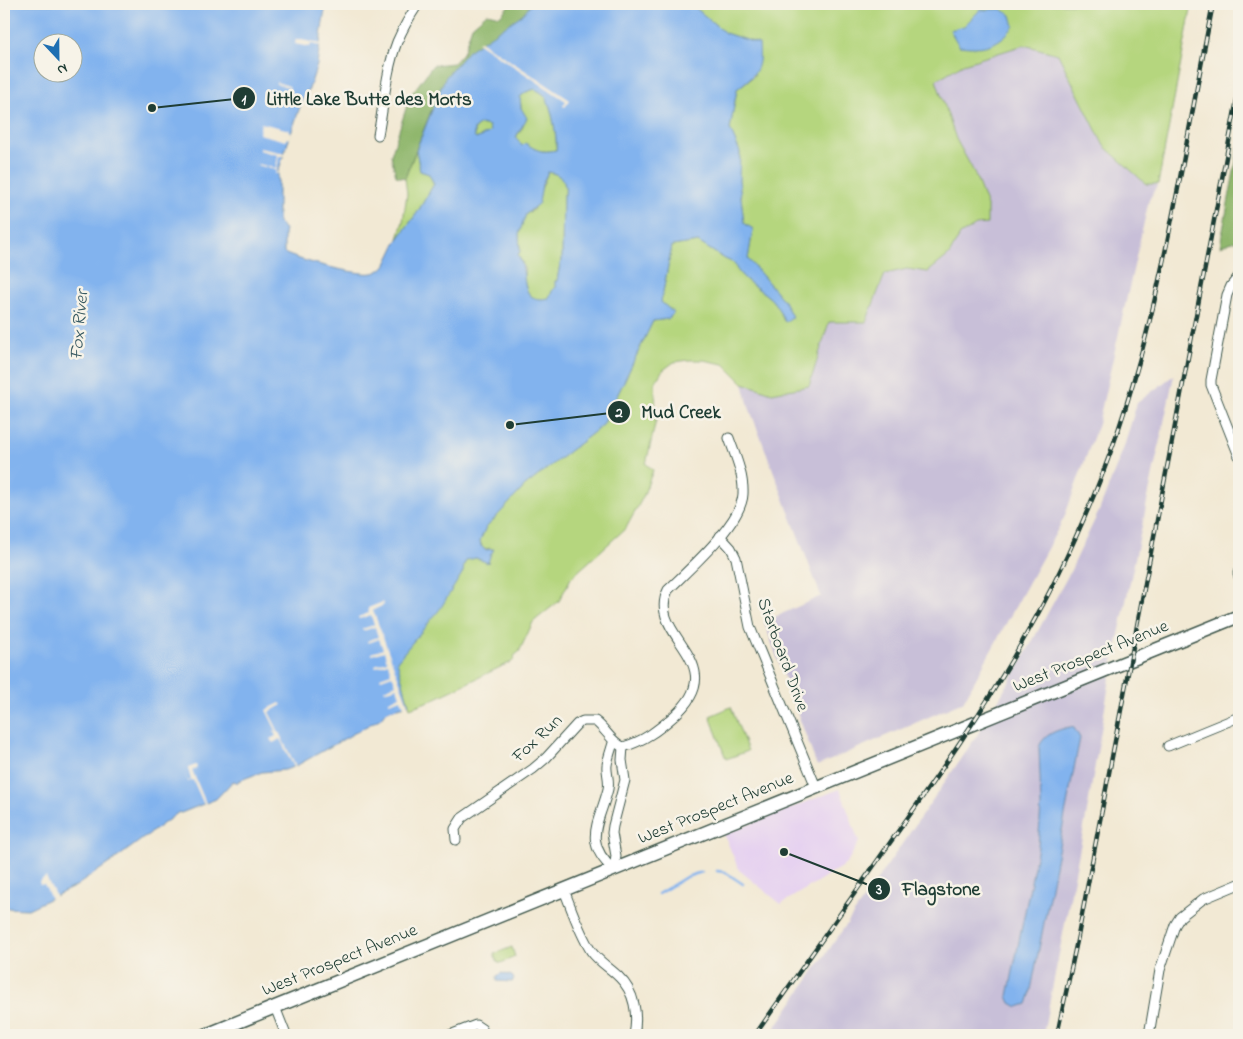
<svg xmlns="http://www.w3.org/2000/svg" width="1243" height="1039" font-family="'Indie Flower',sans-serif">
  <rect width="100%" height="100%" fill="#f7f3e8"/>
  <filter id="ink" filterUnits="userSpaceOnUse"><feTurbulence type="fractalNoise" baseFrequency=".02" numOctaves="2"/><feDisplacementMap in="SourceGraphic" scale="10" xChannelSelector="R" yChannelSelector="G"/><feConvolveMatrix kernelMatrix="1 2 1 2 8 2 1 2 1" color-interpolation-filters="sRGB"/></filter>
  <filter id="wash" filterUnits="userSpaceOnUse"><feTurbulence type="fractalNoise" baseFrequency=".0096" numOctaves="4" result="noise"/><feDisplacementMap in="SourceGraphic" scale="20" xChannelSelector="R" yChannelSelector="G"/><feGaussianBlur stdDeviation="1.12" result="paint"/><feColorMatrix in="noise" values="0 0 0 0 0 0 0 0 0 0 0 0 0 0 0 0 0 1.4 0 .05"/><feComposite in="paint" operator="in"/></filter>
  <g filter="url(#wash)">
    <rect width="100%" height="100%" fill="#f2e9d4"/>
    <polygon fill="#e6d2f0" points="840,789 859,842 846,864 781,904 739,870 724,834"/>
    <g fill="#c8bfd8">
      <polygon points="1024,45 1058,54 1104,146 1146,184 1158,184 1149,200 1098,424 1064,518 963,702 817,766 764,622 821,596 749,407 743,383 772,393 823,338 829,322 866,322 885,274 907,269 928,272 949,255 960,235 977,225 974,172 956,139 936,80 963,64"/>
      <polygon points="1174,375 1112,667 1086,817 1043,1035 770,1035 978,734 1020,664 1070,572 1099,511 1124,447 1137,403"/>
    </g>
    <g fill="#b5d67e" stroke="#6a8a59">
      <path d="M691 4H1192L1158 184H1146L1104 146 1058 54 1024 45 963 64 936 80 956 139 974 172 987 206V224L976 225 960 235 949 255 928 272 907 269 885 274 866 322H829L809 386 772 393 743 383 724 364 703 360H689L674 362 662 371 655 383 656 420 646 464 653 470 643 497 626 528 571 578 559 601 533 622 519 652 515 655 513 661 432 700 410 708 396 661C420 634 439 611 457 581 460 577 465 562 466 560 474 555 481 560 488 563L489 556 493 551 491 548 483 549 480 541 485 529 525 486 603 425 653 321 668 319 674 313 661 302 672 246 698 242 725 259 734 263C739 279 757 287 770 298 778 306 780 313 784 321L792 317 784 301 748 259 753 229 744 224 739 180 740 152 730 129 737 89 754 76 759 44 725 33Z"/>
      <path d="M535 89C538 91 543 93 545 96 551 102 558 142 556 150 546 152 537 152 528 145L522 146 516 137 523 127 520 97 526 92Z"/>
      <polygon points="480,124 489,126 490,132 475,139 474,129"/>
      <polygon points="416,150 420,171 429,174 434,184 417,213 398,239 403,221 407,194 405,178"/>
      <path d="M548 172C561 174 567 181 565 195H563L562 261 560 264 557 281H555L557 285C554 290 551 293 549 298 533 302 526 296 524 279 524 275 525 271 524 267 523 263 520 259 518 255L520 251 519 234 523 222 526 214 533 210Z"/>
      <polygon points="731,707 748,751 726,759 710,716"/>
      <polygon points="512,947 515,957 501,963 498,963 494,954"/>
    </g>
    <g fill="#90b76d" stroke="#587a50">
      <polygon points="510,4 531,4 523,14 498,33 431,111 405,178 396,176 391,155 410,96 433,65 454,63 463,53 472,26 487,13 500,16"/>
      <polygon points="1239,145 1239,240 1220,246"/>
    </g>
    <g fill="#82b3ee" stroke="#507891" fill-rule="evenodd">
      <path d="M4 4H327L324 15 317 65 308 92H305L278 172V223L285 229 284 234V253C297 260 359 276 373 273 378 272 384 268 386 264L398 239 417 213 434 184 429 174 420 171 416 150 445 78 468 51 523 14 531 4H691L725 33 759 44C761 70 757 73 737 89L730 129 740 152 739 180 744 223 753 229 748 259 784 301 792 317 785 322C780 313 778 306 770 298 758 287 739 279 734 263L725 259 698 242 672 246 661 302 674 313 668 319 653 321 603 425 525 486 485 529 480 541 481 546 485 550 494 549 490 556 488 563 476 558 467 560 464 564 463 572 440 609 397 661 409 705C398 709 387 707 381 718L296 766 285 770 262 772 238 781 237 783 235 781 232 782 216 799 181 813 179 812 114 860 76 886 28 909 4 908ZM42 42H72V72H42ZM535 89C538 91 543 93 545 96 551 102 558 141 556 150 541 153 538 151 525 143L522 146 516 137 527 118 521 108 520 97 526 92ZM480 124 489 126 490 132 476 139 474 137V129ZM548 172C561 174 567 181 565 195H563L562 261 560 264 557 281H555V287L553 289 549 298C517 305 529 273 518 255L520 251 519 234 523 222 526 214 539 203 542 184Z"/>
      <path d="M1001 9 1011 15 1014 26C998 46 984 49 959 46L950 30 964 26 980 10Z"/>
      <path d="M1070 727 1074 728 1080 738 1077 753 1030 995 1027 1004 1018 1007 1011 1003 1008 996 1038 847 1041 806 1039 747C1044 734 1057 730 1070 727Z"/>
      <polygon points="502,973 512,976 514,979 512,982 497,981 497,976"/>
    </g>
    <g fill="#f2e9d4">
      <polygon points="296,39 322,44 321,46 311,44 310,47 295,44"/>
      <polygon points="480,41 570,100 565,107 563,106 566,101 477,42"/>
      <polygon points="276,82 289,86 292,96 303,100 303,101 292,98 283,103 270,99 271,98 283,101 289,97 273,92 273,90 289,95 288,87 276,84"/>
      <polygon points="261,123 290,130 289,132 292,133 290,139 288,138 286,141 259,134"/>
      <polygon points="259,148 285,153 285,156 279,156 277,171 279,173 275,174 276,170 257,165 258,164 276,168 278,155 259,150"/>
      <polygon points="383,602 384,605 373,610 409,707 407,708 404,707 401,699 389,703 389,701 400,696 397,687 385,691 384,689 396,684 392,675 381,679 380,677 391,673 388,663 376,667 375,665 387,661 384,651 372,655 371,653 383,649 379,639 368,643 367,641 378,637 375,627 363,631 362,629 374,625 371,615 359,619 358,617 369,613 368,608"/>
      <polygon points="280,703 282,705 269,712 297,769 295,769 280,739 273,743 270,739 276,736 274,732 276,730 266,710"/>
      <polygon points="196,765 197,768 192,770 207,806 205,807 193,780 188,782 184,773 188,781 191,780 188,768"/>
      <polygon points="46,877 56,897 51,899 44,884 40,885 39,881"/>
    </g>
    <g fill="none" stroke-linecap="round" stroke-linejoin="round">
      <g stroke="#82b3ee" stroke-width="2.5">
        <polyline points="717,871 725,872 743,884"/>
        <polyline points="658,894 686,877 702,872"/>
      </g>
    </g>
  </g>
  <g filter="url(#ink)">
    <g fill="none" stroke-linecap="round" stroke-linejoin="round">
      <g stroke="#3f574c" stroke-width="11">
        <g id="minor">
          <path d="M378 135C384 104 386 71 397 42 403 28 410 16 418 4"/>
          <polyline points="1239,276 1231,286 1227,295 1211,380 1211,385 1239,456"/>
          <polyline points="720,536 731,548 736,558 750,627 816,787"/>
          <polyline points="1238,573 1239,577"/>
          <path d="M613 743C611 750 608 758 607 765 606 773 610 780 608 789 600 822 581 841 614 870"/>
          <polyline points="1168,746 1239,717"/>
          <path d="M456 840 455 829 462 818 533 769 546 758 577 724 583 721H595C606 729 610 741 623 747 644 741 658 730 674 716 735 662 645 636 668 590 689 569 742 523 743 494 744 475 735 455 729 438"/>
          <polyline points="614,870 616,856 612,833 613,826 625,780 622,760 623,747"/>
          <path d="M564 890C572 910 579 932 591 951 599 962 610 968 619 977 635 992 638 1015 634 1035"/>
          <polyline points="275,1007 286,1035"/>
          <polyline points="450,1035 476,1025 482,1029 484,1035"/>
          <polyline points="1149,1035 1160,970 1175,925 1180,917 1203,899 1239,884"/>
        </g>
      </g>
      <g stroke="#3f574c" stroke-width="15">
        <polyline id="secondary" points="206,1035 1239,616"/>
      </g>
      <use href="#minor" stroke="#fff" stroke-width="9"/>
      <use href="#secondary" stroke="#fff" stroke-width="12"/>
      <g stroke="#1f3d34" stroke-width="4.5">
        <g id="rail">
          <path d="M755 1035C799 972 843 910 887 847 936 778 985 709 1026 635 1052 590 1074 543 1094 495 1158 341 1180 167 1213 4"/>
          <polyline points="1057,1035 1078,936 1239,89"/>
        </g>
      </g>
      <use href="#rail" stroke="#f7f3e8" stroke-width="2.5" stroke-dasharray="8" stroke-linecap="butt"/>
    </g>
  </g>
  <g text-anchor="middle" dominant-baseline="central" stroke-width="5" stroke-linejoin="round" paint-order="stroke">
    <g font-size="18" fill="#1f3d34" stroke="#f7f3e8">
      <text transform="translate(782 655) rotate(70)">Starboard Drive</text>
      <text transform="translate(1091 657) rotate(-22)">West Prospect Avenue</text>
      <text transform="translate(538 739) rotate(-43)">Fox Run</text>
      <text transform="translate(716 809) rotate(-22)">West Prospect Avenue</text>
      <text transform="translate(340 961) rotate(-22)">West Prospect Avenue</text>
    </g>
    <g font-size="19" font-style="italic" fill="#385a62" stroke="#f7f3e8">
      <text transform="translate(80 325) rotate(-85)">Fox River</text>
    </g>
  </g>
  <path fill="none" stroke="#1f3d34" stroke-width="2" d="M152 108L244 98M510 425L619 412M784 852L879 889"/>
  <g fill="#1f3d34" stroke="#f7f3e8" stroke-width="2">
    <circle cx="152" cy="108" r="5"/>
    <circle cx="510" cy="425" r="5"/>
    <circle cx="784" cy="852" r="5"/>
    <circle cx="244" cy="98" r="12"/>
    <circle cx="619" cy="412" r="12"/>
    <circle cx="879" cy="889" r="12"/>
  </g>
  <g font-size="15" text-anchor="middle" font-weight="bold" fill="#fff">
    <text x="244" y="104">1</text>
    <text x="619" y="417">2</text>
    <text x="879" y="894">3</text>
  </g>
  <g font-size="19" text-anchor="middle" font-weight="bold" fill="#1f3d34" stroke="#f7f3e8" stroke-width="5" stroke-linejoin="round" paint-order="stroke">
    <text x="369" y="105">Little Lake Butte des Morts</text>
    <text x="681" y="418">Mud Creek</text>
    <text x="941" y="895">Flagstone</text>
  </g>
  <rect width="1243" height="1039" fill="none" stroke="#f7f3e8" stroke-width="20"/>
  <g transform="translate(58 58) rotate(158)"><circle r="24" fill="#f7f3e8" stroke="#a1aaa0"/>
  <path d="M0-4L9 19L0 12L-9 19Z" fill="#1f6fb2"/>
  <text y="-8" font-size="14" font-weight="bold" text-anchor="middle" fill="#1f3d34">N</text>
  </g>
</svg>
